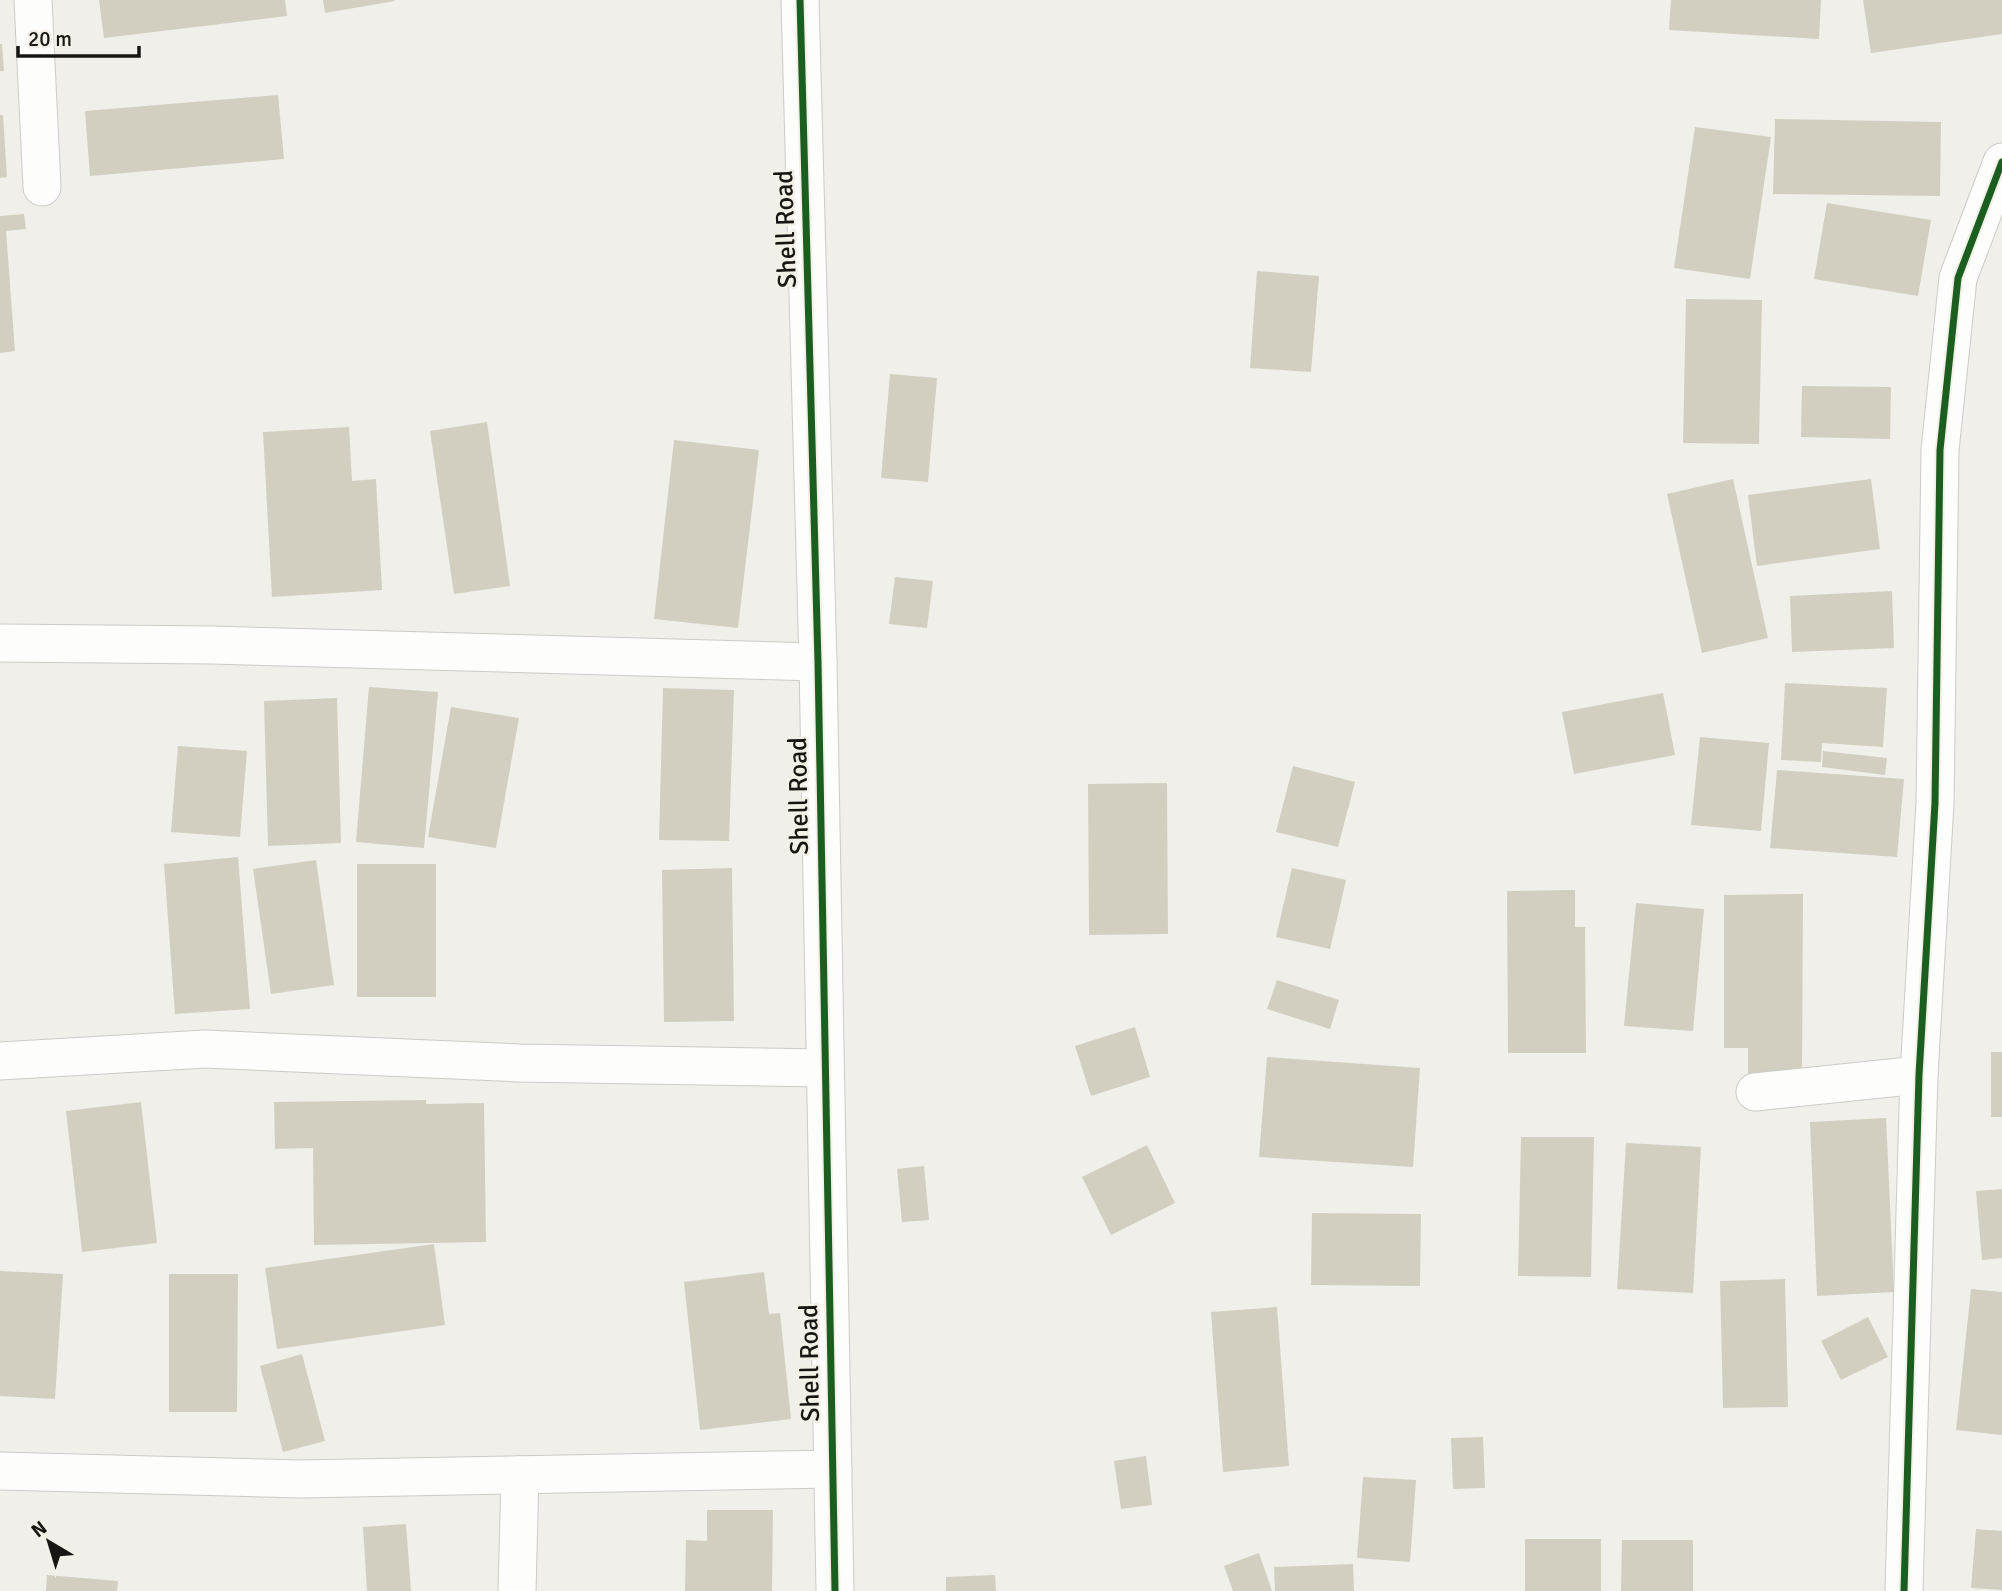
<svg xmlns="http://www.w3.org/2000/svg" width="2002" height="1591" font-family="Signika,sans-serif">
  <rect width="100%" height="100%" fill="#f0efea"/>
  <g fill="#d2cfc1">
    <polygon points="99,0 285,0 287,16 104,38"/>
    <polygon points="323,0 394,0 395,1 325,13"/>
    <polygon points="1671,0 1821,0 1819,39 1669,30"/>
    <polygon points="1863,0 2002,0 2002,34 1871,53"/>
    <polygon points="0,44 2,44 4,71 0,71"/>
    <polygon points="278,95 284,159 90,176 85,111"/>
    <polygon points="0,115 3,115 7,177 0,178"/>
    <polygon points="1775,119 1941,122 1940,196 1773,194"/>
    <polygon points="1695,127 1771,137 1750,279 1674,268"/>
    <polygon points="1827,203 1931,220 1918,296 1814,279"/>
    <polygon points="24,214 26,229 6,231 15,351 0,353 0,216"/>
    <polygon points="1257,271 1319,276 1311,372 1250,368"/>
    <polygon points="1686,299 1762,300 1759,444 1683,443"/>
    <polygon points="890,374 937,378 928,482 881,478"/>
    <polygon points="1802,386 1891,387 1890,439 1801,437"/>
    <polygon points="487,422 510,586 454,594 430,431"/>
    <polygon points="349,427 352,481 376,479 382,590 272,597 263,432"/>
    <polygon points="674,440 759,450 738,628 654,619"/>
    <polygon points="1733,479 1768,638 1702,653 1667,494"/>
    <polygon points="1871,479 1880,549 1757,566 1748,495"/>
    <polygon points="895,577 933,581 927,628 889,624"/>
    <polygon points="1892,591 1894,648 1792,652 1790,596"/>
    <polygon points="1785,683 1887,688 1883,747 1822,743 1821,762 1781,760"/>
    <polygon points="369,687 438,692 424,848 356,842"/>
    <polygon points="663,688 734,690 729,841 659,840"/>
    <polygon points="1663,693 1675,755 1574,774 1562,712"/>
    <polygon points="337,698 341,843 268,846 264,701"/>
    <polygon points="451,707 519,718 496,848 428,837"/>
    <polygon points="1700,737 1769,743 1761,831 1691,825"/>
    <polygon points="178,746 247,751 240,837 171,832"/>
    <polygon points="1823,751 1887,758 1885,775 1822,767"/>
    <polygon points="1293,766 1355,782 1338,847 1276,832"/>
    <polygon points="1777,770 1904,779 1897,857 1770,848"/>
    <polygon points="1167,783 1168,934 1089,935 1088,784"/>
    <polygon points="238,857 250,1009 175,1014 164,864"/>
    <polygon points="316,860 334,985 271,994 253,869"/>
    <rect x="357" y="864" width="79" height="133"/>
    <polygon points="732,868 734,1021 664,1022 662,870"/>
    <polygon points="1292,868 1346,880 1330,949 1276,937"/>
    <polygon points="1575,890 1575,927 1585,927 1586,1053 1508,1053 1507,891"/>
    <polygon points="1803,894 1802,1073 1748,1073 1748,1048 1724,1048 1724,895"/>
    <polygon points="1636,903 1704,909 1693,1031 1624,1026"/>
    <polygon points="1277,980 1339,1000 1330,1029 1267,1009"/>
    <polygon points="1135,1027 1150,1077 1091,1096 1075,1046"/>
    <rect x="1991" y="1052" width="11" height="65"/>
    <polygon points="1267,1057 1420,1068 1413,1167 1259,1157"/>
    <polygon points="426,1100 426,1104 484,1103 486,1242 314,1245 313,1148 275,1149 274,1102"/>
    <polygon points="141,1102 157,1243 82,1252 66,1111"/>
    <polygon points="1886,1118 1894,1292 1817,1296 1810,1122"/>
    <polygon points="1521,1137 1594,1137 1591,1277 1518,1276"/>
    <polygon points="1626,1143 1701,1147 1693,1293 1617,1289"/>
    <polygon points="1147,1145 1175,1203 1111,1235 1082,1177"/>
    <polygon points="924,1166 929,1220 902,1222 897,1169"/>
    <polygon points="2002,1189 2002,1258 1982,1260 1976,1191"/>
    <polygon points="1312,1213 1421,1214 1420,1286 1311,1285"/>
    <polygon points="434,1244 445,1325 277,1349 265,1268"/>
    <polygon points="0,1271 63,1274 55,1399 0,1396"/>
    <polygon points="764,1272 769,1314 780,1313 791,1419 700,1430 684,1282"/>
    <polygon points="169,1274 238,1274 237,1412 169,1412"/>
    <polygon points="1785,1279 1788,1407 1723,1408 1720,1281"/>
    <polygon points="1971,1289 2002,1292 2002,1435 1956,1430"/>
    <polygon points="1277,1307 1289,1466 1223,1472 1211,1312"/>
    <polygon points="1868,1317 1888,1357 1841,1380 1821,1341"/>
    <polygon points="302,1354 325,1441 283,1452 260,1366"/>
    <polygon points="1483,1437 1485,1488 1453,1489 1451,1438"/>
    <polygon points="1146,1456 1152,1505 1121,1509 1114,1461"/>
    <polygon points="1363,1477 1416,1480 1410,1562 1357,1558"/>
    <polygon points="707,1510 773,1510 772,1591 685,1591 686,1540 707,1541"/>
    <polygon points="406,1524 411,1591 367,1591 363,1527"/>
    <polygon points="1976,1529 2002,1531 2002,1590 1971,1588"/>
    <rect x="1525" y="1539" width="76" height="52"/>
    <polygon points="1622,1540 1693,1540 1693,1591 1621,1591"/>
    <polygon points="1259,1553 1272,1591 1233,1591 1224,1566"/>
    <polygon points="1353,1564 1354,1591 1275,1591 1274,1567"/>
    <polygon points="47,1575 118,1581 117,1591 46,1591"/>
    <polygon points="995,1575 996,1591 946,1591 946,1577"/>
  </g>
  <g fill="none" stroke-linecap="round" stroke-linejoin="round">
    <g stroke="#cbcbc7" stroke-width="39">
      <g id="minor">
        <polyline points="33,0 42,187"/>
        <polyline points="800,0 818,662 835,1591"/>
        <polyline points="0,643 212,645 818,662"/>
        <polyline points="0,1061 205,1049 519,1063 825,1068"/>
        <polyline points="1755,1092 1919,1075"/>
        <polyline points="0,1471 300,1479 833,1469"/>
        <polyline points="517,1591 520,1475"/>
        <polyline points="1904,1591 1919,1075 1935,803 1940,450 1958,278 2002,162"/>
      </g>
    </g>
    <use href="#minor" stroke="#fdfdfc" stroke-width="37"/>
    <g stroke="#f3f1e7" stroke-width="11">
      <g id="cycleway">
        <polyline points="800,0 818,662 835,1591"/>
        <polyline points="1904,1591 1919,1075 1935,803 1940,450 1958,278 2002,162"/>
      </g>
    </g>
    <use href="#cycleway" stroke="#1b5e20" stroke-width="7"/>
  </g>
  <g text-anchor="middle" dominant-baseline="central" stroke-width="5" stroke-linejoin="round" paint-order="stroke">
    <g font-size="26" fill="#171613" stroke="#f3f1e7">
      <text transform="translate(786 229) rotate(-92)">Shell Road</text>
      <text transform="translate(799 796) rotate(-91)">Shell Road</text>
      <text transform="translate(810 1363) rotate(-91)">Shell Road</text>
    </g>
  </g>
  <g transform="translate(49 1542) rotate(322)" stroke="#f3f1e7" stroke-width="5" paint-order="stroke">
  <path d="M0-5L12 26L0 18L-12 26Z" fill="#171613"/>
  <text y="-10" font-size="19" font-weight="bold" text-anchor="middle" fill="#171613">N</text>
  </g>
  <path d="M18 46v10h121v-10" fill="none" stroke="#171613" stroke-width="3.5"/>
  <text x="28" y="46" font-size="21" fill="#171613" stroke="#f3f1e7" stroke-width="5" paint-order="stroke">20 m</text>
</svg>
